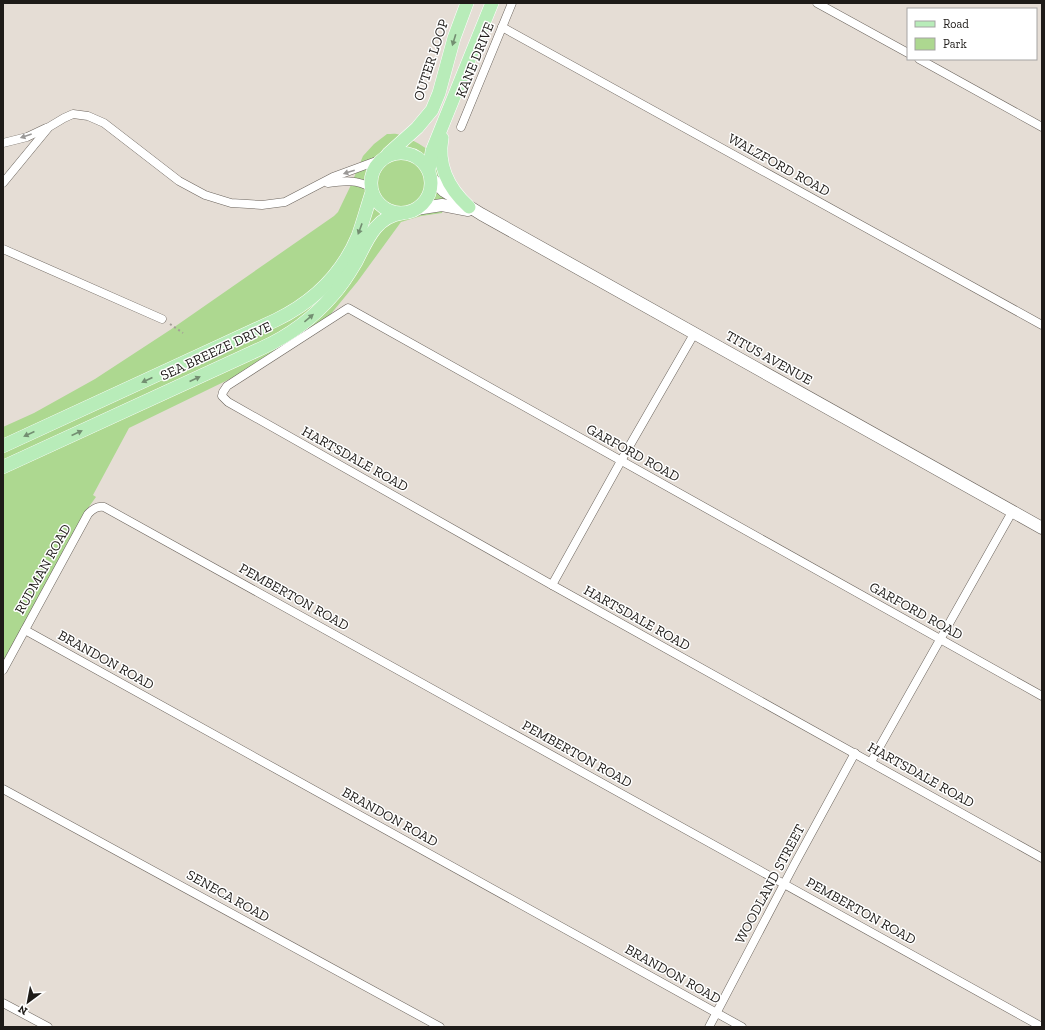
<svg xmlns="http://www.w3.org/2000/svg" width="1045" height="1030" font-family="'Zilla Slab',serif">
  <rect width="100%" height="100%" fill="#e5ddd5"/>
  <path fill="#add890" d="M387 134C391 134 396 133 400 135 416 140 451 161 451 180 451 187 444 205 442 213L421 216 401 222 358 281 330 315 236 376 129 428 93 495 96 497 88 508 3 663V427L34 413 95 379 170 330 334 216 338 212 350 187 363 156 374 144Z"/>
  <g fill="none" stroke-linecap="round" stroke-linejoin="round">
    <g stroke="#6c655e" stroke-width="9">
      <g id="street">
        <polyline points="817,3 908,53"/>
        <polyline points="502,27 1042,325"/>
        <polyline points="919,59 1042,127"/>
        <polyline points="461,127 512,3"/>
        <polyline points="3,143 27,137 46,128"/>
        <polyline points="3,183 49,127 64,118 73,114 88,116 104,123 179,181 205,195 231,203 262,205 285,202 333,177 382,159"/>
        <path d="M328 183C342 181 358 179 371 188"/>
        <polyline points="3,249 162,319"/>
        <polyline points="552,585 626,452 694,334"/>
        <polyline points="25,630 742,1027"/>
        <path d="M3 670 88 514C93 509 97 506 104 507L1042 1027"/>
        <polyline points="1042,696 348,308 227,386 223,392 222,396 228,402 552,585 1042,858"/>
        <polyline points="871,762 1012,512"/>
        <polyline points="3,789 440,1027"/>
        <polyline points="3,1003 48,1027"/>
        <polyline points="709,1027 794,865 855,753"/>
      </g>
    </g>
    <g stroke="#6c655e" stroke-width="13">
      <g id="secondary">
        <polyline points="431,178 444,191 481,214 1042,528"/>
        <polyline points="416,209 442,205 468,210"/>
      </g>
    </g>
    <g stroke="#fff" stroke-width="14">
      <g id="primary">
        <path d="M442 138C437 166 448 188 469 207"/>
        <circle cx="401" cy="183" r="30"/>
        <polyline points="388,154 417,128 432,110 439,93 454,38 467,3"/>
        <polyline points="429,170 432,151 492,3"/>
        <path d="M3 446 276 320C313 302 342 274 358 236 363 222 367 207 372 192"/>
        <path d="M3 467 262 348C289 336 314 317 333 295 342 285 349 274 356 262 367 241 375 217 402 213"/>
      </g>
    </g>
    <polyline stroke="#a49e98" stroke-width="2" stroke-dasharray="2 3" stroke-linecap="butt" points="170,324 183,333"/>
    <use href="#street" stroke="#fff" stroke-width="8"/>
    <use href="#secondary" stroke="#fff" stroke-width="12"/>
    <use href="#primary" stroke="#b8ecb9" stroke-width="13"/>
  </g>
  <defs><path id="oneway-solid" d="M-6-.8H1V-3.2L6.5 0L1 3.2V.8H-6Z"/></defs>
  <g fill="#738e71">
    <use href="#oneway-solid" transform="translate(454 40) rotate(107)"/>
    <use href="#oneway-solid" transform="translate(360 229) rotate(110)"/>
    <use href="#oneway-solid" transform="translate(309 318) rotate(-40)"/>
    <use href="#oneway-solid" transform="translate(195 379) rotate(-25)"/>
    <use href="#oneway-solid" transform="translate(147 380) rotate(155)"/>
    <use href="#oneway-solid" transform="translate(77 433) rotate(-25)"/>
    <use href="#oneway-solid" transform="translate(29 434) rotate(155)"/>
  </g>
  <g fill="#9a9897">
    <use href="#oneway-solid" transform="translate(26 136) rotate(161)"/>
    <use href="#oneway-solid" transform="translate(349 172) rotate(163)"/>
  </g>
  <g text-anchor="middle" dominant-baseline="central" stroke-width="3" stroke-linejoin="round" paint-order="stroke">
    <g font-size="14" fill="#1e1b18" stroke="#fff">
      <text transform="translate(431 60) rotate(-72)">OUTER LOOP</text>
      <text transform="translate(475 60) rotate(-68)">KANE DRIVE</text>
      <text transform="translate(779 165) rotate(29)">WALZFORD ROAD</text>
      <text transform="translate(216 351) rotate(-25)">SEA BREEZE DRIVE</text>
      <text transform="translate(769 358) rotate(29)">TITUS AVENUE</text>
      <text transform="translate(633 453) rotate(29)">GARFORD ROAD</text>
      <text transform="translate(355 459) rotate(29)">HARTSDALE ROAD</text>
      <text transform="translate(43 569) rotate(-61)">RUDMAN ROAD</text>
      <text transform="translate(294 597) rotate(29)">PEMBERTON ROAD</text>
      <text transform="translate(916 611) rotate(29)">GARFORD ROAD</text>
      <text transform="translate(637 618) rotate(29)">HARTSDALE ROAD</text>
      <text transform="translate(106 660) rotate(29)">BRANDON ROAD</text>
      <text transform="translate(577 754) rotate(29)">PEMBERTON ROAD</text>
      <text transform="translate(921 775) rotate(29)">HARTSDALE ROAD</text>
      <text transform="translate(390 817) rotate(29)">BRANDON ROAD</text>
      <text transform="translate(770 884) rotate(-62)">WOODLAND STREET</text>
      <text transform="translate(228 896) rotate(29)">SENECA ROAD</text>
      <text transform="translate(861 911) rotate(29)">PEMBERTON ROAD</text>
      <text transform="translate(673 974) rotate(29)">BRANDON ROAD</text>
    </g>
  </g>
  <rect width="1045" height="1030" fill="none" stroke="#1e1b18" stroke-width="8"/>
  <rect x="907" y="8" width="130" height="52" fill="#ffffff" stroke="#a5a4a3"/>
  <rect x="915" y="21" width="20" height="6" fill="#b8ecb9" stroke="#a5a4a3"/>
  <text x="943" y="28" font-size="12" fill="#1e1b18">Road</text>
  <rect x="915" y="38" width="20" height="12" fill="#add890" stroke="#a5a4a3"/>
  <text x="943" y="48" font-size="12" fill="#1e1b18">Park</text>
  <g transform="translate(28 1002) rotate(212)" stroke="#ffffff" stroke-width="3" paint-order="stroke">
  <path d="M0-3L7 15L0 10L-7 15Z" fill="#1e1b18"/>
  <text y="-6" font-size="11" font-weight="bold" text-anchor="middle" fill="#1e1b18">N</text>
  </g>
</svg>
